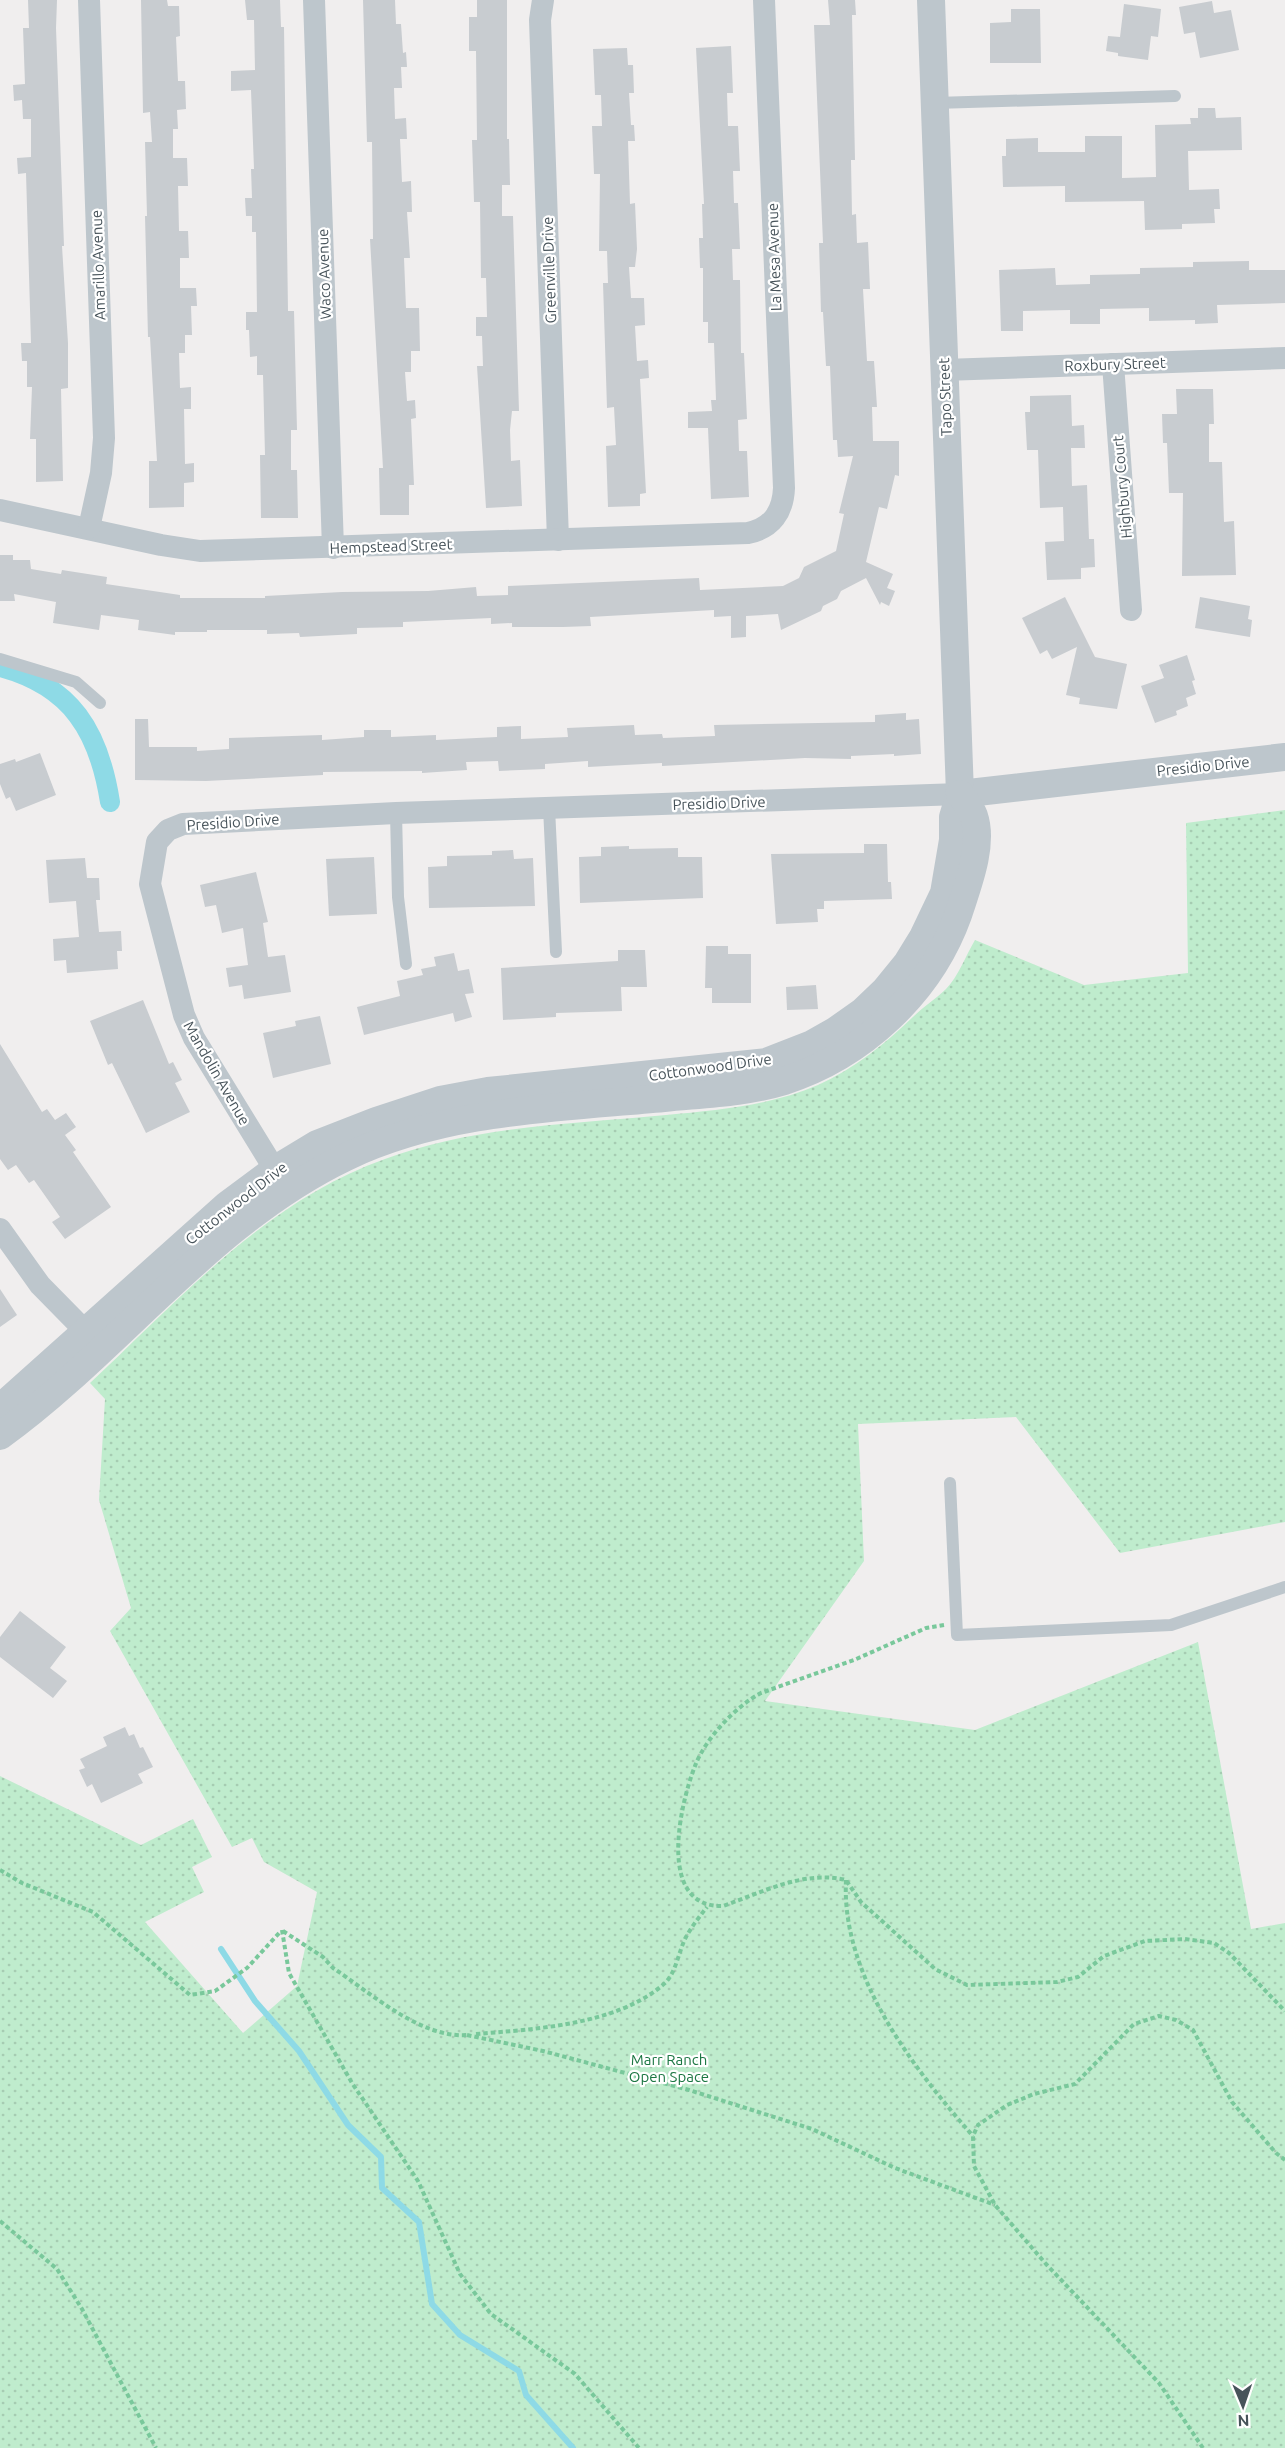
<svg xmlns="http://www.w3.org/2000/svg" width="1285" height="2448" font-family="Ubuntu,sans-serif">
  <defs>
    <pattern id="park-dots" width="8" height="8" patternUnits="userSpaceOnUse" patternTransform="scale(1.5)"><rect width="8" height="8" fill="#bfeccd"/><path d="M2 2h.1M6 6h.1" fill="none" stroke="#a6ccb2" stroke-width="1.8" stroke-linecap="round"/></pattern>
  </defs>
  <rect width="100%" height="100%" fill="#f0eeee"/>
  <path fill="url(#park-dots)" d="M1285 810V1522L1120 1553 1016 1417 858 1424 864 1561 765 1701 975 1730 1198 1642 1251 1929 1285 1923V2448H0V1776L141 1845 193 1819 212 1857 192 1867 204 1892 145 1922 243 2033 297 1986 317 1892 264 1862 252 1838 232 1847 110 1631 131 1608 99 1500 105 1399 90 1383C180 1299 266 1201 385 1159 474 1126 572 1124 666 1115 718 1110 769 1106 818 1085 854 1069 886 1043 914 1016 924 1006 936 999 946 989 958 977 966 955 975 940L1084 985 1188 973 1186 823Z"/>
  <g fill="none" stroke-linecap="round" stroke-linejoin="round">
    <polyline stroke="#8edae6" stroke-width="6" points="221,1949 255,2001 299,2051 348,2125 381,2157 382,2188 419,2222 432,2304 460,2335 519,2371 526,2395 573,2448"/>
    <path stroke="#8edae6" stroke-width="20" d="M0 667C72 686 99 732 110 802"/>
  </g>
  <g fill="#c8ccd0">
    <polygon points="28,0 57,0 56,28 64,246 62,246 68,343 68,388 61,389 63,481 36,482 36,439 30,439 32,387 27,387 27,361 22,361 21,343 31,343 26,173 18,174 17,158 31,157 31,119 23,119 22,100 14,101 13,85 25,84 23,28 29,28"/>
    <polygon points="141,0 167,0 168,6 179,6 180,36 176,37 178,81 185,81 186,109 177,110 178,129 173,129 173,158 187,158 188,186 178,186 179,231 188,231 189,258 180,258 180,288 196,288 197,306 191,306 192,335 185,335 185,353 179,353 180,388 191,387 191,409 184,409 185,464 194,463 194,482 184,483 184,507 149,508 149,461 157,461 150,337 148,337 145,216 147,216 145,142 152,142 150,112 143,113"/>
    <polygon points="245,0 280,0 281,27 284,27 288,311 294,311 297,430 291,430 291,470 297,470 298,518 261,518 260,455 265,455 263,375 257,375 257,356 250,357 249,330 246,330 246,312 257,312 256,232 252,232 252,216 246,216 245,198 252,198 251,169 254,169 251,90 231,91 231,71 255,70 254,20 247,20"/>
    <polygon points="363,0 395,0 396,24 401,24 403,53 406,52 407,67 401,67 402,88 394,88 395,119 406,118 407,139 400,139 402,182 411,181 412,212 407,212 410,258 404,258 406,308 419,308 420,351 411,351 411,372 405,372 407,401 415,400 416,418 411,419 414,485 409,485 409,515 380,515 379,468 383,468 370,239 373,239 372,142 367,142"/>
    <polygon points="477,0 507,0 507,139 509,139 510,185 502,185 502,216 513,216 519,411 512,411 510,430 511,461 520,460 522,506 486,508 477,366 483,366 482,336 476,336 476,317 487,317 486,278 481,278 480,202 474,202 472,140 477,140 476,51 469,51 469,17 477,17"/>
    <polygon points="828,0 855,0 856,15 852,15 855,160 851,160 852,215 856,214 857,243 868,242 870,289 863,289 867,361 874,361 877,407 872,407 873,441 899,441 899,476 895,475 887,509 879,507 866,562 893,574 887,588 895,591 889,606 881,602 880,605 866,578 841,591 837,599 823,606 821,611 781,630 778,614 746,616 746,637 731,638 731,616 714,617 714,610 590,617 591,626 563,627 512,627 512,623 491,624 491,618 403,622 403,627 357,628 357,634 300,637 299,633 267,634 267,630 207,630 207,632 175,632 175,635 138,630 139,620 101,615 99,630 53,623 56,602 14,594 15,601 0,601 0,555 13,555 13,560 30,560 31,569 61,574 62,570 107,577 106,584 180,595 180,598 265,598 265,596 342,592 428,591 476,587 477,596 508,595 508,586 699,578 700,590 783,586 799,578 804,567 836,551 844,514 839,513 853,456 838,457 837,440 833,440 830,366 826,366 823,312 821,312 819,243 823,243 814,25 830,25"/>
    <polygon points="1212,1 1214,13 1231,10 1239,50 1200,58 1195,32 1184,34 1179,7"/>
    <polygon points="1124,4 1161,9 1158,37 1151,36 1148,60 1118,56 1118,53 1106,51 1108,36 1120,37"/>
    <polygon points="1011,9 1040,9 1041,63 990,63 990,23 1011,22"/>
    <polygon points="731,46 733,93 727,93 728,126 738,126 740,171 733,171 734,203 738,203 740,249 732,249 733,280 740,280 741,353 744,353 747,419 738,420 739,451 747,451 749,497 711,499 708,428 688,428 688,412 712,411 711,400 716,400 714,343 708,343 708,322 703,322 703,268 700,268 699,238 703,238 702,204 704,204 696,48"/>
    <polygon points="627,48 628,65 633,65 634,93 629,93 631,125 634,125 635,141 628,141 630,204 635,203 637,249 635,267 629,267 631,298 644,298 645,325 635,326 637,361 648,360 649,378 640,379 646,493 640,494 640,506 608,507 606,446 616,445 614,407 607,408 603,283 608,283 607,251 599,251 600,174 594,174 592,126 602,126 601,95 595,95 593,49"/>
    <polygon points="1198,108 1215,108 1216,118 1241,117 1242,150 1188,151 1189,190 1219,189 1220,209 1214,209 1215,223 1182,224 1182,229 1145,230 1144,201 1065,202 1065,186 1003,187 1002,156 1006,156 1006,139 1038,138 1038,152 1085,152 1085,136 1122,136 1122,178 1156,177 1155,125 1191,124 1190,118 1198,118"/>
    <polygon points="1249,261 1249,270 1285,270 1285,303 1217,305 1218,323 1195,324 1195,320 1149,321 1149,308 1100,309 1100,324 1070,324 1070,310 1023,311 1023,331 1001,331 999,270 1055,268 1056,285 1090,284 1090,275 1140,274 1140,268 1193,267 1193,262"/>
    <polygon points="1176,389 1213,389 1214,424 1209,424 1209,462 1222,462 1224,522 1234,521 1236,575 1182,576 1183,493 1169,493 1167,443 1163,443 1162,414 1177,414"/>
    <polygon points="1071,395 1072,426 1084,425 1085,448 1071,448 1072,486 1087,485 1089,539 1094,539 1095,567 1081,568 1081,579 1047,580 1045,542 1064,541 1063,507 1040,508 1038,450 1027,450 1025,412 1030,412 1030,396"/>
    <polygon points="1065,597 1095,657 1127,664 1117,709 1079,704 1080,698 1066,695 1077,647 1052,659 1047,650 1040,654 1022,618"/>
    <polygon points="1200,597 1250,606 1248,619 1252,620 1250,637 1195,628"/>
    <polygon points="1187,655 1195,680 1192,681 1196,694 1186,698 1188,706 1176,711 1177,715 1155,723 1141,686 1164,678 1159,665"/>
    <polygon points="906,713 906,720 919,719 921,754 894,756 894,754 851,756 851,759 805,758 662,766 662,763 588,767 588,761 545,764 545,769 499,771 498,761 466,762 467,770 422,773 422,771 323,772 323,775 206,781 135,780 135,719 148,719 149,747 197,747 197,751 229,749 229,738 322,735 322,740 364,737 364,730 391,730 391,737 436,735 436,740 497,737 497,727 521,726 521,739 568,737 567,728 634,725 635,735 662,734 663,738 715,736 714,725 875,722 875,715"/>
    <polygon points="40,753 56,795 16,811 10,797 6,799 0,784 0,764 15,759 16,762"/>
    <polygon points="864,844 887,844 888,882 891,882 892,899 824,901 824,909 817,909 818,922 776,924 771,854 864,853"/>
    <polygon points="629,846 629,849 678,848 678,857 702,857 703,898 580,903 579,857 601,856 601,847"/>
    <polygon points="513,850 514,859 533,858 535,906 429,908 428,867 447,866 447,856 492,855 492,851"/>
    <polygon points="374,857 377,914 329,916 326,859"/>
    <polygon points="85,858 87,878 99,878 100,900 96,900 99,932 121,931 122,951 117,951 118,969 67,973 66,960 54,961 53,939 79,937 76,901 49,903 46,860"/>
    <polygon points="256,872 268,922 263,923 268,957 285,955 291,992 244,999 242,985 229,987 226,968 248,965 243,928 222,933 216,905 205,907 200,885"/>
    <polygon points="706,946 728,946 728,954 751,954 751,1003 712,1003 712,988 705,988"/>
    <polygon points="618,950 645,950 647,987 621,987 622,1011 556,1013 556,1017 503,1020 501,968 618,961"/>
    <polygon points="454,953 458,971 469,969 474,993 465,994 472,1017 455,1022 453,1013 364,1035 357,1007 400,996 397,981 423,975 421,969 436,966 434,957"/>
    <polygon points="816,985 818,1009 787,1010 786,987"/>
    <polygon points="143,1000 169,1064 173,1062 182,1080 175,1083 190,1112 146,1133 112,1063 108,1065 90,1021"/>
    <polygon points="320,1016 331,1064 273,1078 263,1033 296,1026 295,1021"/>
    <polygon points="0,1044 42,1112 47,1109 55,1120 66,1113 76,1127 65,1135 76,1150 73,1152 111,1207 65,1239 52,1222 60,1217 34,1180 29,1183 16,1165 8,1170 0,1159"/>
    <polygon points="0,1289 17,1315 0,1327"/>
    <polygon points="20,1611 66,1647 50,1668 67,1681 53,1698 0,1657 0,1637"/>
    <polygon points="125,1727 129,1736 134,1734 140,1748 143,1747 153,1767 138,1774 143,1783 101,1803 92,1784 87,1787 79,1770 85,1768 80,1759 107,1746 103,1737"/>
  </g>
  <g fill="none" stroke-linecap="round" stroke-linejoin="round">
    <g stroke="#79c89b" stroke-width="4" stroke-dasharray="4.5 3" stroke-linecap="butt">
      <path d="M944 1625 926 1628 854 1660 761 1693C736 1706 705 1739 695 1766 680 1804 656 1908 723 1906 763 1892 804 1870 846 1880L861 1902 935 1969 967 1985 1057 1982 1078 1977 1104 1956 1145 1941 1185 1939 1214 1943 1229 1953 1285 2011"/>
      <polyline points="0,1870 22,1883 93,1912 190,1995 215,1991 247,1968 281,1931"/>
      <path d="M846 1880C841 1976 914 2069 973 2136"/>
      <polyline points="282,1930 289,1973 352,2083 418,2181 460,2274 491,2314 575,2374 639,2448"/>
      <path d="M283 1931 323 1957 333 1968C371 1993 421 2039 468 2035"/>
      <path d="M476 2034C536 2029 618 2025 665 1983 676 1973 679 1950 686 1937 692 1926 700 1916 707 1907"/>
      <polyline points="467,2035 543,2051 689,2090 812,2129 895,2168 995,2205"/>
      <polyline points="0,2221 57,2269 82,2309 156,2448"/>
      <polyline points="1203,2448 1159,2383 1046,2264 995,2205 974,2166 973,2136 978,2125 1007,2105 1034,2094 1075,2084 1134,2024 1159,2016 1176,2020 1193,2030 1232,2102 1276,2153 1285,2160"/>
    </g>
    <g stroke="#bdc6cc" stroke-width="12">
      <polyline points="935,103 1175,96"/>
      <polyline points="0,659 76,682 100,703"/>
      <polyline points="549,808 556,952"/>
      <polyline points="396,813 398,897 406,964"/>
      <polyline points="950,1483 957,1635 1171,1625 1285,1587"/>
    </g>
    <g stroke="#bdc6cc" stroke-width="22">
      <polyline points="314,0 333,548"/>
      <polyline points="543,0 540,20 558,540"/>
      <polyline points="1113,364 1131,610"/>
      <polyline points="944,370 1285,358"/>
      <path d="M0 510 161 545 200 551 748 533C772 528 783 512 784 488L764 0"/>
      <polyline points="89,528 101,473 104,438 89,0"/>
      <polyline points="283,1183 194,1038 184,1015 150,884 157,842 168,830 183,824 396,813 960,794"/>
      <polyline points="0,1229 40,1285 96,1342"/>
    </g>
    <g stroke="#bdc6cc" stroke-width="28">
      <polyline points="960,794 1285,757"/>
      <polyline points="0,1408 227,1205 274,1170 317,1144 376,1121 440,1100 488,1091 766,1062 812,1044 835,1031 862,1012 885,990 907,963 923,937 944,893 953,840 953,817 960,794 931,0"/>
      <path d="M0 1436C120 1349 210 1222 346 1157 444 1110 557 1108 664 1098 703 1094 745 1093 784 1081 862 1056 930 993 958 915 967 887 984 845 974 816 971 808 965 801 960 794"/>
    </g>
  </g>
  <g text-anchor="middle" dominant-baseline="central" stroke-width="4.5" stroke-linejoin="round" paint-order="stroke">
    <g font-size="15" fill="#47535a" stroke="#fff">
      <text transform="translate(774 257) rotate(-92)">La Mesa Avenue</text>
      <text transform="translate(98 265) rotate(-92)">Amarillo Avenue</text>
      <text transform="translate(549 270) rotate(-92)">Greenville Drive</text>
      <text transform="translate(324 274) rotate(-92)">Waco Avenue</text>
      <text transform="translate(1115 364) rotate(-2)">Roxbury Street</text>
      <text transform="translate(945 397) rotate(-92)">Tapo Street</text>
      <text transform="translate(1122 487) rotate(-95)">Highbury Court</text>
      <text transform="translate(391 546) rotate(-2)">Hempstead Street</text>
      <text transform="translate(1203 766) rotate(-6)">Presidio Drive</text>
      <text transform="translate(719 803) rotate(-2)">Presidio Drive</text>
      <text transform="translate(233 822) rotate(-4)">Presidio Drive</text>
      <text transform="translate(710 1067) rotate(-8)">Cottonwood Drive</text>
      <text transform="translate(217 1073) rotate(60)">Mandolin Avenue</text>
      <text transform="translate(236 1203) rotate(-38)">Cottonwood Drive</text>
    </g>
    <g font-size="15" fill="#1c7743" stroke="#fff">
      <text x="669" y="2059">Marr Ranch<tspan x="669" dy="17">Open Space</tspan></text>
    </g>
  </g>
  <g transform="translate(1243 2406) rotate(178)" stroke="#ffffff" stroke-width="4.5" paint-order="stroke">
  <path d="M0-4.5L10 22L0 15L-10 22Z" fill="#47535a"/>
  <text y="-9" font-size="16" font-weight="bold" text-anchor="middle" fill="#47535a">N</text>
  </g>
</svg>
